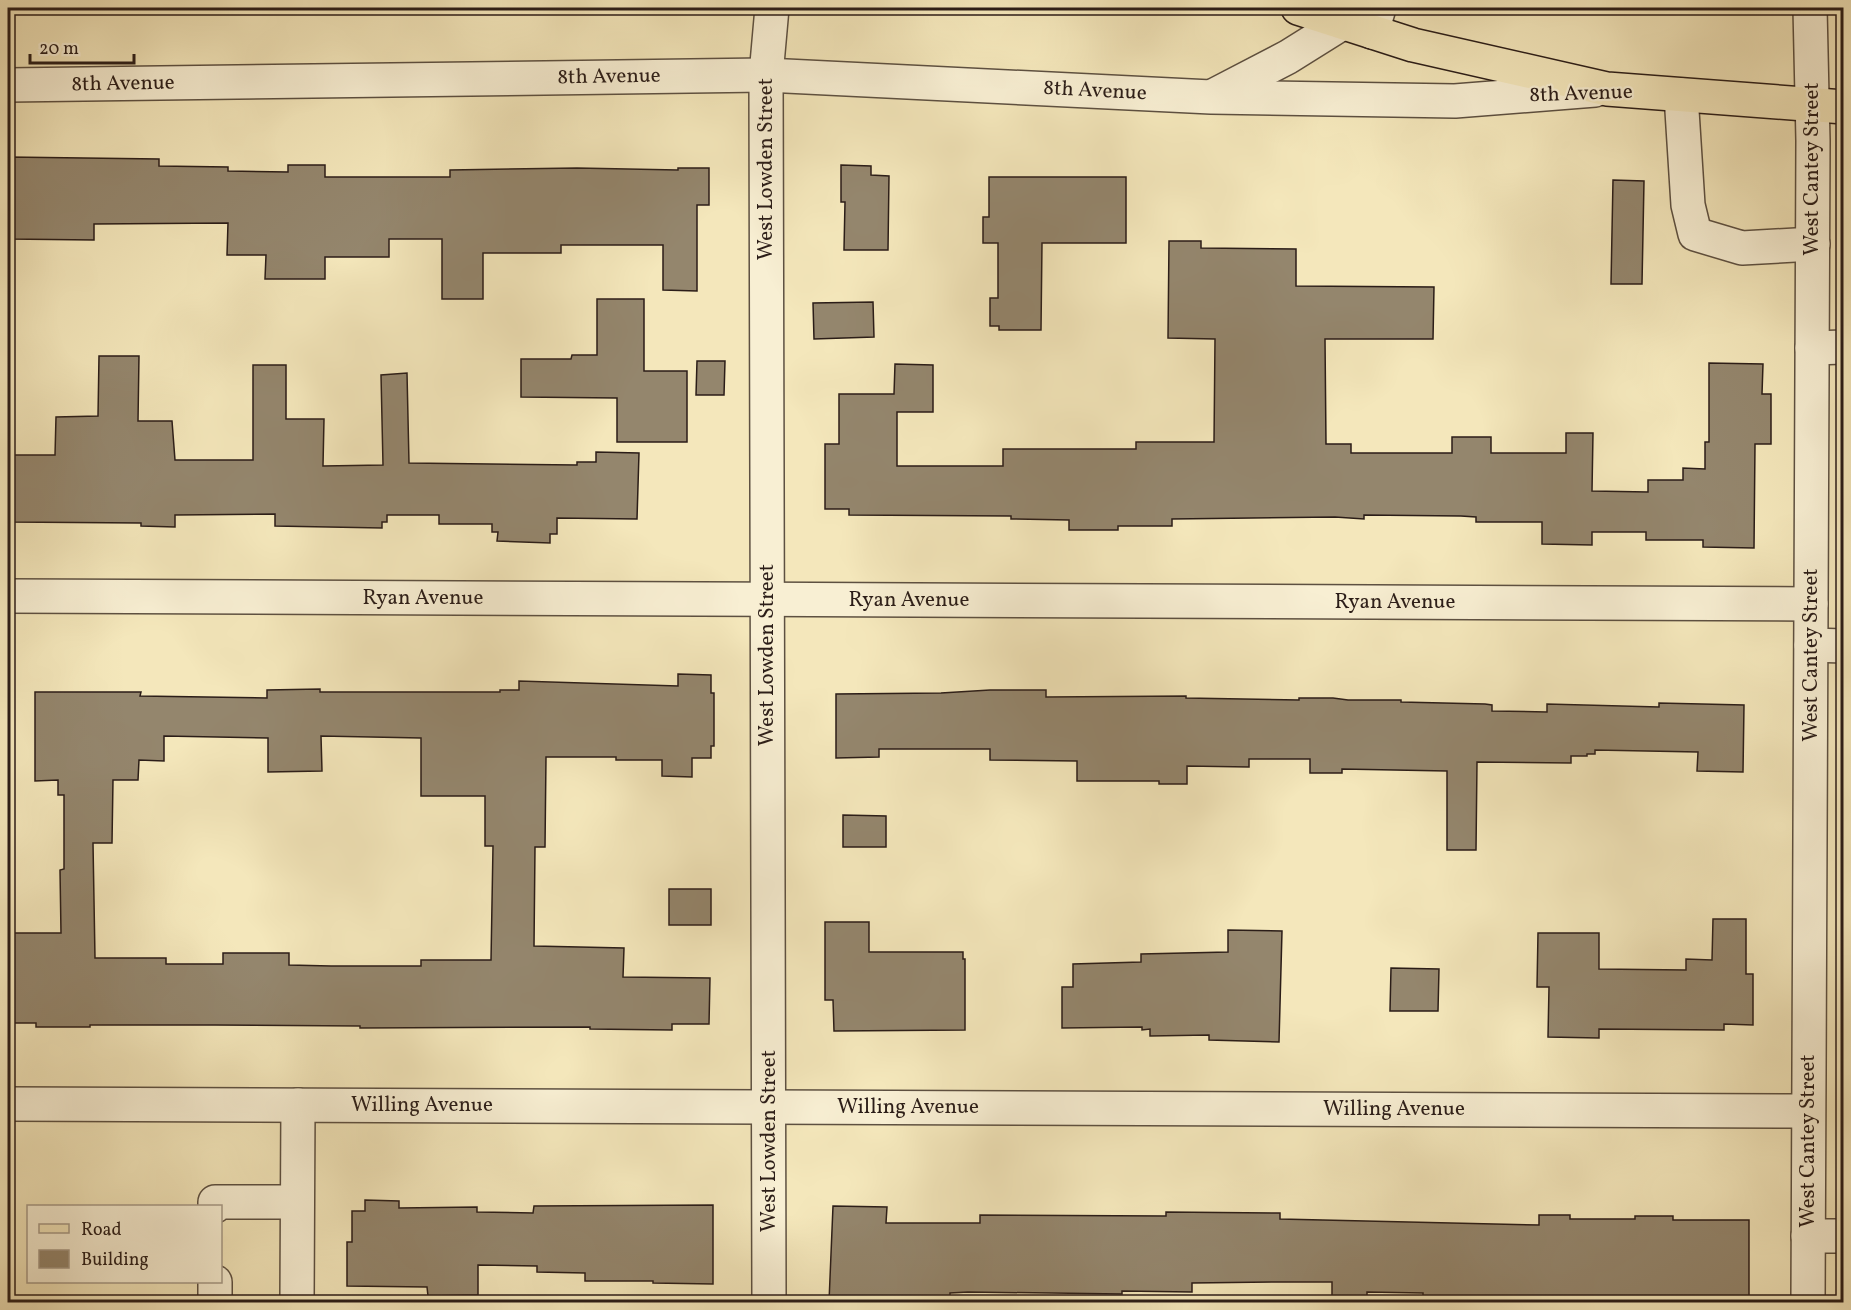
<svg xmlns="http://www.w3.org/2000/svg" width="1851" height="1310" font-family="Vollkorn,serif">
  <rect width="100%" height="100%" fill="#f4e7bb"/>
  <filter id="stains"><feTurbulence type="fractalNoise" baseFrequency=".00333" numOctaves="4"/><feColorMatrix values="0 0 0 0 .2 0 0 0 0 .09 0 0 0 0 .02 0 0 0 .5 -.17"/></filter>
  <radialGradient id="worn" r=".72"><stop offset=".6" stop-color="#630" stop-opacity="0"/><stop offset="1" stop-color="#630" stop-opacity=".3"/></radialGradient>
  <g fill="#94866d" stroke="#2b1d18" stroke-width="1.5" fill-rule="evenodd">
    <polygon points="8,157 159,159 159,166 228,167 228,171 288,172 288,165 325,165 325,177 450,177 450,170 577,168 678,170 678,168 709,168 709,205 697,205 697,291 663,290 663,245 561,245 561,253 483,253 483,299 442,299 442,239 389,239 389,257 325,257 325,279 265,279 266,255 227,255 228,223 94,224 94,240 8,239"/>
    <polygon points="841,165 871,166 871,175 889,176 888,250 844,250 845,202 841,202"/>
    <polygon points="989,177 1126,177 1126,243 1042,243 1041,330 999,330 999,326 990,326 990,298 998,298 998,243 983,243 983,217 989,217"/>
    <polygon points="1613,180 1644,181 1642,284 1611,284"/>
    <polygon points="1169,241 1201,241 1201,248 1296,249 1296,286 1434,287 1433,339 1325,339 1326,444 1351,444 1351,453 1452,453 1452,437 1491,437 1491,453 1566,453 1566,433 1593,433 1592,491 1648,492 1648,480 1683,480 1683,468 1705,469 1705,442 1709,442 1709,363 1763,364 1762,394 1771,394 1771,444 1755,444 1754,548 1703,547 1703,540 1646,540 1646,532 1592,532 1592,545 1542,544 1542,522 1476,522 1476,517 1461,516 1364,515 1364,519 1335,517 1172,519 1172,526 1118,526 1118,530 1069,530 1069,520 1011,519 1011,516 849,515 849,509 825,509 825,444 839,444 839,394 894,394 895,364 933,365 933,412 897,412 897,466 1003,466 1003,449 1136,449 1136,442 1214,442 1215,339 1168,338"/>
    <polygon points="597,299 644,299 644,371 687,371 687,442 617,442 617,398 521,397 521,359 571,359 572,355 597,355"/>
    <polygon points="873,302 874,337 814,339 813,303"/>
    <polygon points="99,356 139,356 138,421 172,421 175,460 253,460 253,365 286,365 286,419 324,419 323,466 383,465 381,375 407,373 409,463 577,465 577,462 596,462 596,452 639,453 637,519 557,518 557,534 550,534 550,543 497,541 498,532 492,532 492,524 439,524 439,515 387,515 387,522 382,522 382,528 275,526 275,514 175,515 175,527 141,526 141,523 8,522 8,455 55,455 56,417 98,416"/>
    <polygon points="697,361 725,361 724,395 696,395"/>
    <path d="M678 674 711 675V693H714V746H711V758H692V777L662 776V760H616V757H546L545 847H535L534 946 624 948 623 977 710 978 709 1024H672V1030L590 1029V1027L360 1028V1026L215 1025H90V1027H36V1023H8V933H61L60 870 64 869V795H58V780L35 781V692H141L140 696 267 698V690L320 689V692H500V690H519V681L678 686ZM164 736 268 738V772L322 771 321 736 421 738V796H485V846H493L491 960H421V966H331L289 965V953H223V964H166V958H95L93 843H112L113 780H138L139 760 164 761Z"/>
    <polygon points="990,690 1046,690 1046,697 1186,696 1186,698 1299,700 1299,698 1333,698 1348,700 1401,700 1401,702 1485,704 1492,705 1492,711 1547,712 1547,704 1659,707 1659,703 1744,705 1743,772 1697,771 1698,752 1595,750 1595,754 1587,754 1587,756 1571,756 1571,763 1477,762 1476,850 1447,850 1447,771 1342,769 1342,773 1310,773 1310,759 1249,759 1249,767 1187,766 1187,784 1159,784 1159,781 1077,781 1077,761 990,760 990,749 879,749 879,757 836,758 836,694 941,693"/>
    <polygon points="843,815 886,816 886,847 843,847"/>
    <rect x="669" y="889" width="42" height="36"/>
    <polygon points="1713,919 1746,919 1746,974 1753,974 1753,1025 1724,1024 1724,1030 1599,1029 1599,1038 1548,1037 1549,987 1537,987 1538,933 1599,933 1599,969 1686,970 1686,959 1712,960"/>
    <polygon points="825,922 869,922 869,952 963,952 963,959 965,959 965,1030 834,1031 833,1000 825,1000"/>
    <polygon points="1228,930 1282,931 1279,1042 1209,1040 1209,1035 1150,1036 1150,1029 1142,1030 1142,1027 1062,1028 1062,987 1073,987 1073,964 1141,962 1141,954 1228,952"/>
    <polygon points="1391,968 1439,969 1438,1011 1390,1011"/>
    <polygon points="365,1200 399,1201 399,1208 477,1207 477,1212 533,1213 534,1206 713,1205 713,1284 653,1283 653,1281 585,1281 585,1273 537,1272 537,1266 478,1265 478,1295 428,1296 427,1287 347,1286 347,1242 352,1242 352,1211 365,1211"/>
    <polygon points="833,1206 887,1207 886,1223 980,1223 980,1215 1166,1216 1166,1212 1280,1213 1280,1219 1539,1225 1539,1215 1570,1215 1570,1219 1635,1219 1635,1216 1673,1216 1673,1220 1749,1220 1749,1298 1592,1296 1577,1296 1577,1302 1423,1300 1423,1293 1367,1292 1367,1302 1332,1302 1332,1282 1280,1282 1192,1283 1192,1292 1122,1291 1122,1294 968,1292 950,1293 950,1302 829,1302"/>
  </g>
  <g fill="none" stroke-linecap="round" stroke-linejoin="round">
    <g stroke="#5d5041" stroke-width="36">
      <g id="minor">
        <polyline points="1372,32 1379,8"/>
        <polyline points="8,85 766,75 1211,97 1455,101 1595,90"/>
        <polyline points="1215,95 1288,57 1344,22"/>
        <polyline points="1681,95 1688,205 1695,234 1742,248 1813,244"/>
        <polyline points="1812,348 1844,347"/>
        <polyline points="8,596 1811,604"/>
        <polyline points="1811,645 1844,646"/>
        <polyline points="8,1104 1808,1111"/>
        <polyline points="215,1206 215,1202 297,1202"/>
        <polyline points="1808,1236 1844,1236"/>
        <polyline points="215,1302 215,1282"/>
        <polyline points="297,1302 298,1105"/>
        <polyline points="769,1302 766,75 772,8"/>
        <polyline points="1808,1302 1813,141 1810,8"/>
      </g>
    </g>
    <g stroke="#2b1d18" stroke-width="36">
      <polyline id="major" points="1298,8 1413,45 1607,89 1844,107"/>
    </g>
    <use href="#minor" stroke="#f8efd3" stroke-width="33"/>
    <use href="#major" stroke="#f4e7bb" stroke-width="33"/>
  </g>
  <g text-anchor="middle" dominant-baseline="central" stroke-width="4.5" stroke-linejoin="round" paint-order="stroke">
    <g font-size="21" fill="#2b1d18" stroke="#f8efd3">
      <text transform="translate(609 77) rotate(-1)">8th Avenue</text>
      <text transform="translate(123 84) rotate(-1)">8th Avenue</text>
      <text transform="translate(1095 91) rotate(3)">8th Avenue</text>
      <text transform="translate(1581 94) rotate(-2)">8th Avenue</text>
      <text transform="translate(766 169) rotate(-90)">West Lowden Street</text>
      <text transform="translate(1812 169) rotate(-90)">West Cantey Street</text>
      <text x="423" y="598">Ryan Avenue</text>
      <text x="909" y="600">Ryan Avenue</text>
      <text x="1395" y="602">Ryan Avenue</text>
      <text transform="translate(767 655) rotate(-90)">West Lowden Street</text>
      <text transform="translate(1811 655) rotate(-90)">West Cantey Street</text>
      <text x="422" y="1105">Willing Avenue</text>
      <text x="908" y="1107">Willing Avenue</text>
      <text x="1394" y="1109">Willing Avenue</text>
      <text transform="translate(769 1141) rotate(-90)">West Lowden Street</text>
      <text transform="translate(1808 1141) rotate(-90)">West Cantey Street</text>
    </g>
  </g>
  <rect width="1851" height="1310" fill="none" stroke="#f4e7bb" stroke-width="30"/>
  <rect x="9" y="9" width="1833" height="1292" fill="none" stroke="#2b1d18" stroke-width="3"/>
  <rect x="15" y="15" width="1821" height="1280" fill="none" stroke="#2b1d18" stroke-width="1.5"/>
  <rect x="27" y="1205" width="195" height="78" fill="#f8efd3" stroke="#a69b88" stroke-width="1.5"/>
  <rect x="39" y="1224" width="30" height="9" fill="#f4e7bb" stroke="#a69b88" stroke-width="1.5"/>
  <text x="81" y="1235" font-size="18" fill="#2b1d18">Road</text>
  <rect x="39" y="1250" width="30" height="18" fill="#94866d" stroke="#a69b88" stroke-width="1.5"/>
  <text x="81" y="1265" font-size="18" fill="#2b1d18">Building</text>
  <path d="M30 54v9h104v-9" fill="none" stroke="#2b1d18" stroke-width="3"/>
  <text x="39" y="54" font-size="18" fill="#2b1d18" stroke="#f8efd3" stroke-width="4.5" paint-order="stroke">20 m</text>
  <rect width="100%" height="100%" filter="url(#stains)"/>
  <rect width="100%" height="100%" fill="url(#worn)"/>
</svg>
